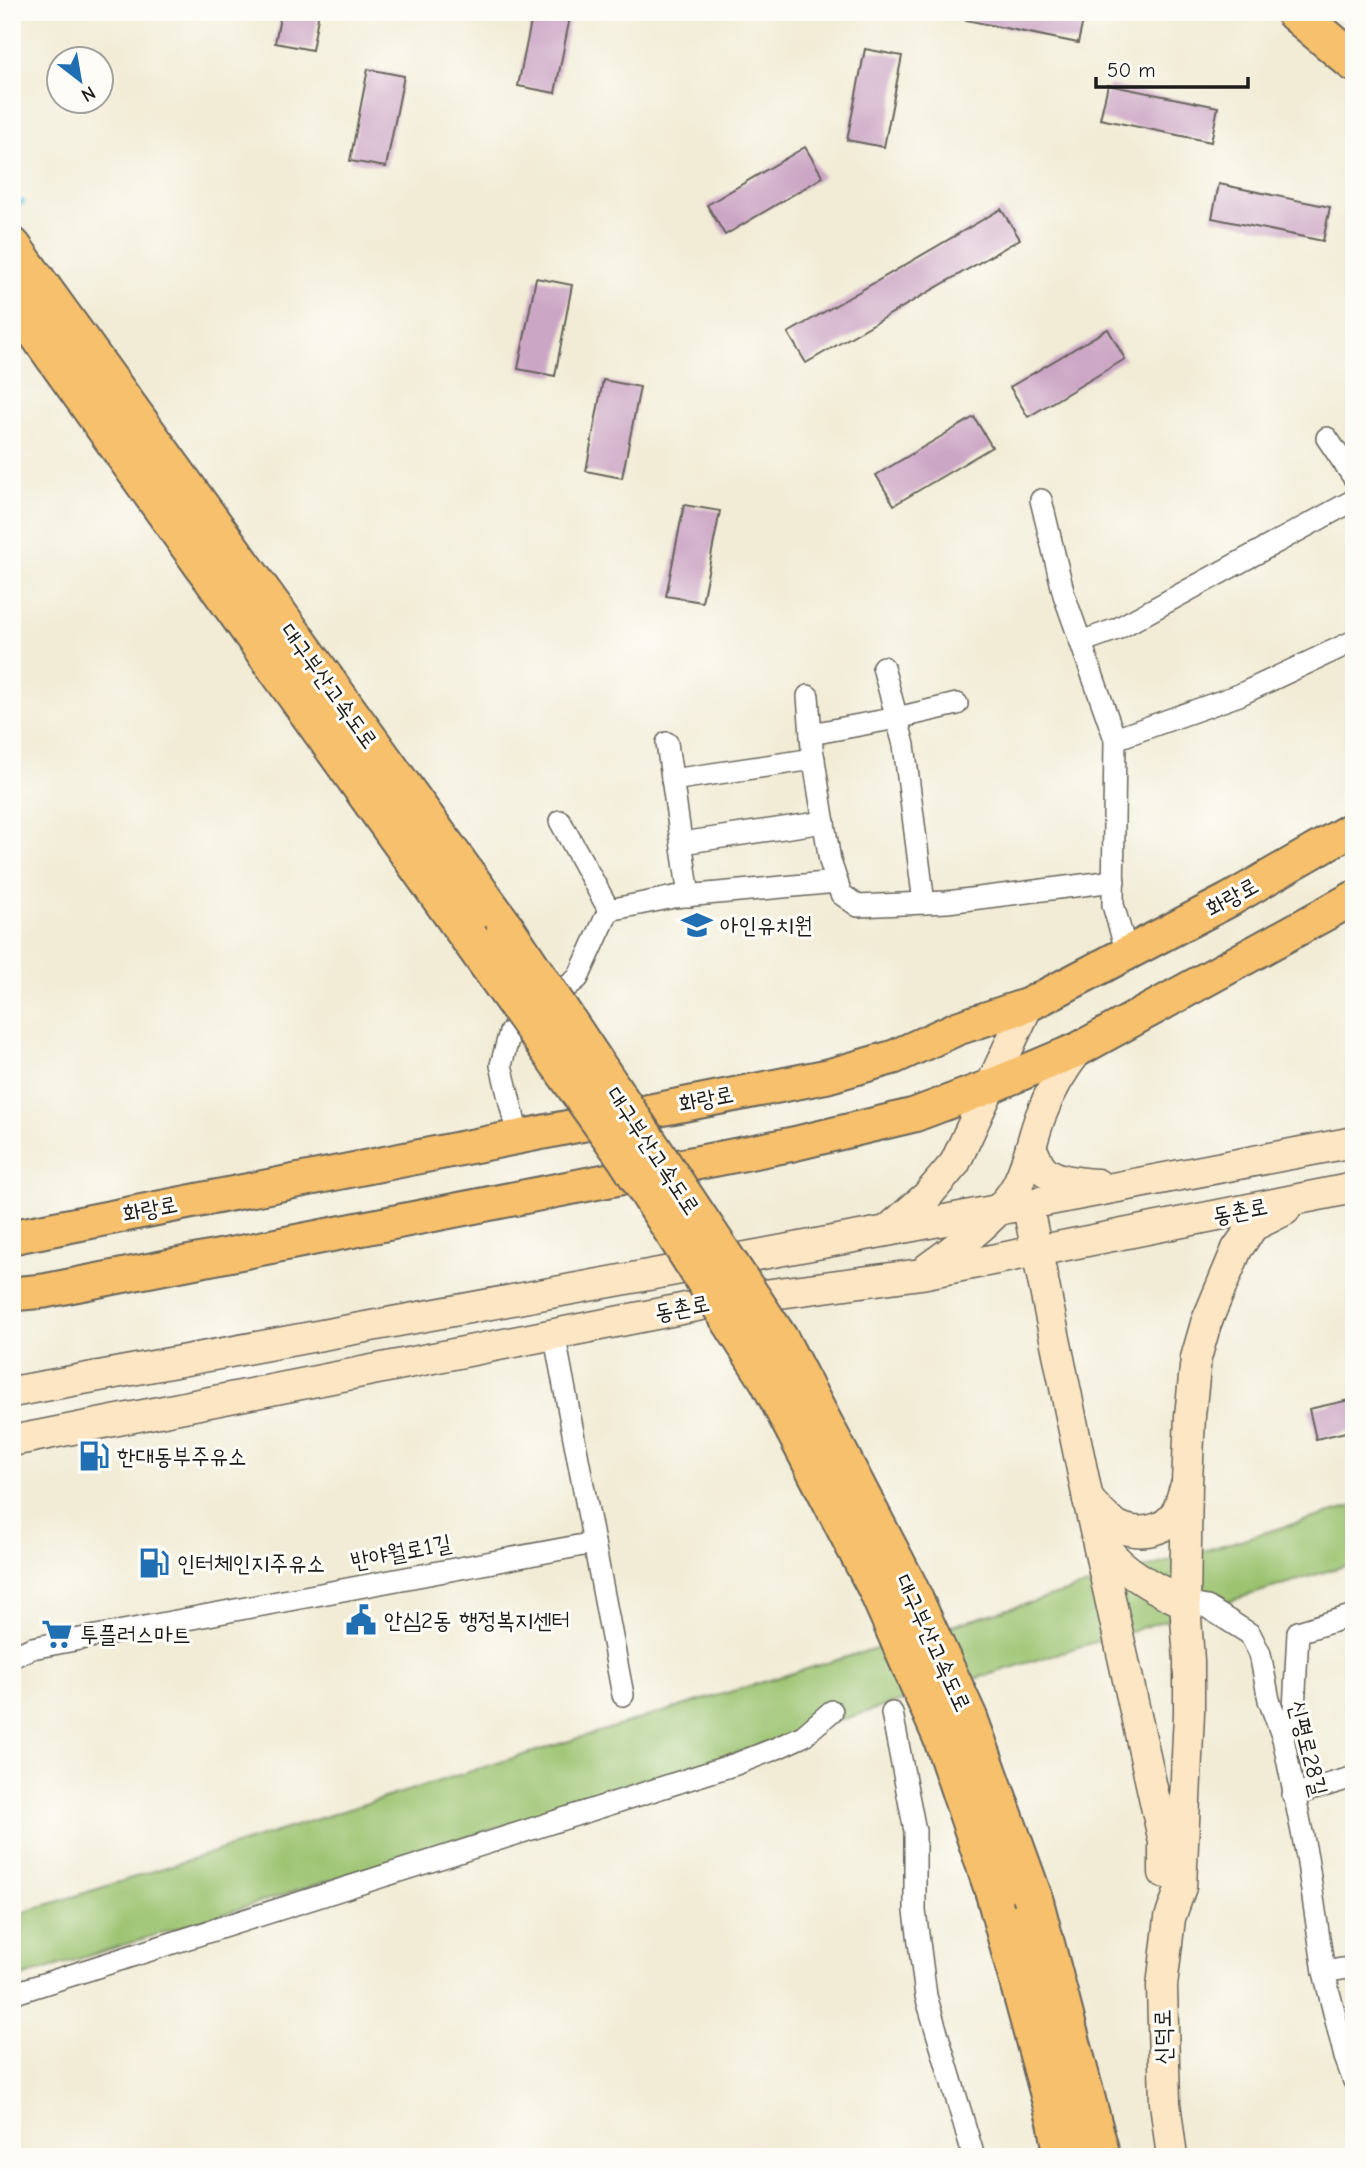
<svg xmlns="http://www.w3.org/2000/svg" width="1366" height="2169" font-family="'Comic Neue','Poor Story',sans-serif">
  <rect width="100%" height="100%" fill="#fdfcf7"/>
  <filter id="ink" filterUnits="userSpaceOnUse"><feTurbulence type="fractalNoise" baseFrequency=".0143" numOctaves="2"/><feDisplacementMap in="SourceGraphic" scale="14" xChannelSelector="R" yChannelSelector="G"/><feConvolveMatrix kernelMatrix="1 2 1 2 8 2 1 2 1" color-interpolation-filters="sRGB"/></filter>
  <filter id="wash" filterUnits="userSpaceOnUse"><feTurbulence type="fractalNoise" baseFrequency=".00686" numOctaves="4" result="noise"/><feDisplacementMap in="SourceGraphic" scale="28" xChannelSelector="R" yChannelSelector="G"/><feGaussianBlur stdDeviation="1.57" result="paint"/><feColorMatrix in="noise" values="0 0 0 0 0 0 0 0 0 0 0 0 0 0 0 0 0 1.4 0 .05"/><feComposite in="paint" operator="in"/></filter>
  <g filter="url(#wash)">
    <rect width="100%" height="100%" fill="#f2ecd6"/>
    <polygon fill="#9bc36f" stroke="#5c7046" stroke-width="2" points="1354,1506 1354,1563 863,1713 12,1980 12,1916 374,1801 699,1701"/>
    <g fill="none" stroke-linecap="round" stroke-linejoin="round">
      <polyline stroke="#6bc2e8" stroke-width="6" points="12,208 22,202"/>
    </g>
    <g id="blocks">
      <g fill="#cca6c5">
        <polygon points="281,12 319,12 312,50 275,43"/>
        <polygon points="533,12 571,12 555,93 518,86"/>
        <polygon points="967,12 1085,12 1078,43 966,20"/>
        <polygon points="865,49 902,56 884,147 847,140"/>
        <polygon points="368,69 404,76 386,167 350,161"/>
        <polygon points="1108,85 1218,107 1211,142 1100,119"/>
        <polygon points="805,147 823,177 725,235 707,205"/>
        <polygon points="1219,184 1330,207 1323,241 1212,218"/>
        <polygon points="1001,209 1020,239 806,363 788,333"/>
        <polygon points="536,278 572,285 555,376 518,369"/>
        <polygon points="1108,329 1125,359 1028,417 1010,387"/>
        <polygon points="603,380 640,387 622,478 586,471"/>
        <polygon points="974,417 992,447 894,505 876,475"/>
        <polygon points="684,505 720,511 702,602 666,596"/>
        <polygon points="1354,1399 1354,1430 1316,1439 1309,1409"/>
      </g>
    </g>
  </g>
  <g filter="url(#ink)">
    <use href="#blocks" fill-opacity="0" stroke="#67655d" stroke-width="2"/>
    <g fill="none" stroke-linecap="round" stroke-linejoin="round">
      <g stroke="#67655d" stroke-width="24">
        <g id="street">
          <polyline points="1327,438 1354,478"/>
          <polyline points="1041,500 1064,595 1115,739 1113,905 1127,953"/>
          <polyline points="1081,642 1117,629 1354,500"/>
          <polyline points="883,667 904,745 924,903"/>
          <polyline points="808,696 812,748 830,861 841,894 858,906 947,902 1114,881"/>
          <polyline points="811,734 897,718 957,704"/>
          <polyline points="1115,739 1239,695 1354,641"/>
          <polyline points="667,743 689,896"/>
          <polyline points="672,780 814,759"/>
          <polyline points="560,821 609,910"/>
          <polyline points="682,843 824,822"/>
          <polyline points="518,1136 501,1065 510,1032 578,978 609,910 674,897 837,882"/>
          <polyline points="554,1333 623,1695"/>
          <polyline points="1185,1603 1207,1607 1250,1634 1260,1654 1269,1700 1283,1738 1307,1857 1324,1972 1345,2057 1354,2081"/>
          <polyline points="12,1657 32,1648 594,1543"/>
          <polyline points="892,1713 915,1831 915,1911 926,1996 974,2157"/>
          <polyline points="1283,1738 1294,1710 1298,1632 1354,1615"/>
          <polyline points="1293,1795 1354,1777"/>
          <polyline points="1324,1972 1354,1967"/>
          <polyline points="12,1994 736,1764 777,1748 803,1736 832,1711"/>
        </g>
      </g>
      <g stroke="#67655d" stroke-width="33">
        <g id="secondary">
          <path d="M1031 1147C1034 1153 1037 1162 1042 1168 1053 1181 1081 1183 1097 1184"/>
          <polyline points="1027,1203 1088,1499 1164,1842 1164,1873"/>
          <polyline points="888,1230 927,1196 955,1163 1028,1005"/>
          <path d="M928 1268C955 1249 1000 1215 1016 1187 1028 1165 1032 1138 1041 1115 1050 1091 1063 1069 1079 1049"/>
          <polyline points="12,1392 887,1231 1354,1142"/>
          <polyline points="12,1441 727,1300 921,1274 1354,1188"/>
          <path d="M1088 1499C1095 1507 1103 1516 1111 1522 1132 1537 1166 1535 1178 1509 1181 1503 1182 1495 1185 1488"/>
          <path d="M1100 1538C1113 1567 1157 1590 1185 1603"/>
          <polyline points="1172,2157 1165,2103 1162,1986 1170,1918 1181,1887 1189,1713 1189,1661 1185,1603 1187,1482 1190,1416 1196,1358 1206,1323 1237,1249 1253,1226 1285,1210"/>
        </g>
      </g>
      <g stroke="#67655d" stroke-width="37">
        <g id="primary">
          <polyline points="12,1237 828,1076 894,1057 958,1028 1028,1005 1229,900 1354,828"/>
          <polyline points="12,1294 44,1291 793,1144 914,1115 991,1086 1079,1049 1354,898"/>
        </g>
      </g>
      <g stroke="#67655d" stroke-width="42">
        <g id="highway">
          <polyline points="1295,12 1354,62"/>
          <polyline points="12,247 506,930"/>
          <polyline points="12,297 469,937"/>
          <polyline points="995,1893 1057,2121 1064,2157"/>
          <polyline points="1033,1898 1101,2157"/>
        </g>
      </g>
      <use href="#street" stroke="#fff" stroke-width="21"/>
      <use href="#secondary" stroke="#fce6c4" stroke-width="30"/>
      <use href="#primary" stroke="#f7c06c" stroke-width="33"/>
      <use href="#highway" stroke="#f7c06c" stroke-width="38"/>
      <g stroke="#67655d" stroke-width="42" stroke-linecap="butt">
        <g id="highway-bridge">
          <polyline points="506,930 780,1341 906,1583 968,1718 1033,1898"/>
          <polyline points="469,937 626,1157 769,1380 877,1588 942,1736 995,1893"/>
        </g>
      </g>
      <use href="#highway-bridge" stroke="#f7c06c" stroke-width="38"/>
    </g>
  </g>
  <defs>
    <g id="school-bare" transform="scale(2.415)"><path d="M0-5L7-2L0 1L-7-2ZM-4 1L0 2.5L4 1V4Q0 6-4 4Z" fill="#1f6fb2" stroke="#fdfcf7" stroke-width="2.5" paint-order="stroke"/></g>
    <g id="fuel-bare" transform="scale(2.415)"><path d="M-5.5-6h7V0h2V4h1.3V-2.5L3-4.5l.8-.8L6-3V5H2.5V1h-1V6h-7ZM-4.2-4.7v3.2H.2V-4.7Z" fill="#1f6fb2" stroke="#fdfcf7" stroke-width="2.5" paint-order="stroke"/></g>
    <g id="civic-bare" transform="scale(2.415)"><path d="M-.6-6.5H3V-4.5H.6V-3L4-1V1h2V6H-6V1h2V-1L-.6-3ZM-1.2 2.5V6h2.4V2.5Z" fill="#1f6fb2" stroke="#fdfcf7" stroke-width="2.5" paint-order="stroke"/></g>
    <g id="supermarket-bare" transform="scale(2.415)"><path d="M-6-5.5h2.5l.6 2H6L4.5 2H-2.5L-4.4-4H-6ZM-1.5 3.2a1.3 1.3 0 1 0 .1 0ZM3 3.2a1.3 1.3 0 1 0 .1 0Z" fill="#1f6fb2" stroke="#fdfcf7" stroke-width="2.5" paint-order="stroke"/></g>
  </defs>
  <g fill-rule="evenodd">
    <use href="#school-bare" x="697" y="925"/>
    <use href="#fuel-bare" x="94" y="1456"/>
    <use href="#fuel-bare" x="154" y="1563"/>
    <use href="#civic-bare" x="361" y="1620"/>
    <use href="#supermarket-bare" x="57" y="1634"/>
  </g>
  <g text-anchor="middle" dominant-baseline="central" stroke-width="6" stroke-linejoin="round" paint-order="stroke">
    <g font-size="23" fill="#1c1c1c" stroke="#fdfcf7">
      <text transform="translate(329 686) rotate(54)">대구부산고속도로</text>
      <text transform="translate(1232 897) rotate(-29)">화랑로</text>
      <text transform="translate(706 1099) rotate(-11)">화랑로</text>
      <text transform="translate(653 1151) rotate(56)">대구부산고속도로</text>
      <text transform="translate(150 1209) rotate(-11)">화랑로</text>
      <text transform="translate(1240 1211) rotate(-11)">동촌로</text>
      <text transform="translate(682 1308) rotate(-11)">동촌로</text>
      <text transform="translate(401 1552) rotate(-11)">반야월로1길</text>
      <text transform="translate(933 1643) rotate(65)">대구부산고속도로</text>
      <text transform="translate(1308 1748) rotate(76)">신평로28길</text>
      <text transform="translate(1163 2037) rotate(-91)">신덕로</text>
    </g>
    <g font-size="23" fill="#1c1c1c" stroke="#fdfcf7" text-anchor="start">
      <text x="720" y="925">아인유치원</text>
      <text x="117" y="1456">한대동부주유소</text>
      <text x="177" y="1563">인터체인지주유소</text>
      <text x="384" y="1620">안심2동 행정복지센터</text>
      <text x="80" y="1634">투플러스마트</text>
    </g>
  </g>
  <rect width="1366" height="2169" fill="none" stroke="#fdfcf7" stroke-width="42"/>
  <g transform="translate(80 80) rotate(149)"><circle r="33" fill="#fdfcf7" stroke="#a3a29f" stroke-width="2"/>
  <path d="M0-5L12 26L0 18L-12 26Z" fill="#1f6fb2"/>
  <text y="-10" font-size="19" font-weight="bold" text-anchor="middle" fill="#1c1c1c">N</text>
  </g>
  <path d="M1096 77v10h152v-10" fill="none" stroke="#1c1c1c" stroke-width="3.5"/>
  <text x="1107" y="77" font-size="21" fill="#1c1c1c" stroke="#fdfcf7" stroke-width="5" paint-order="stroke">50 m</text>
</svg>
